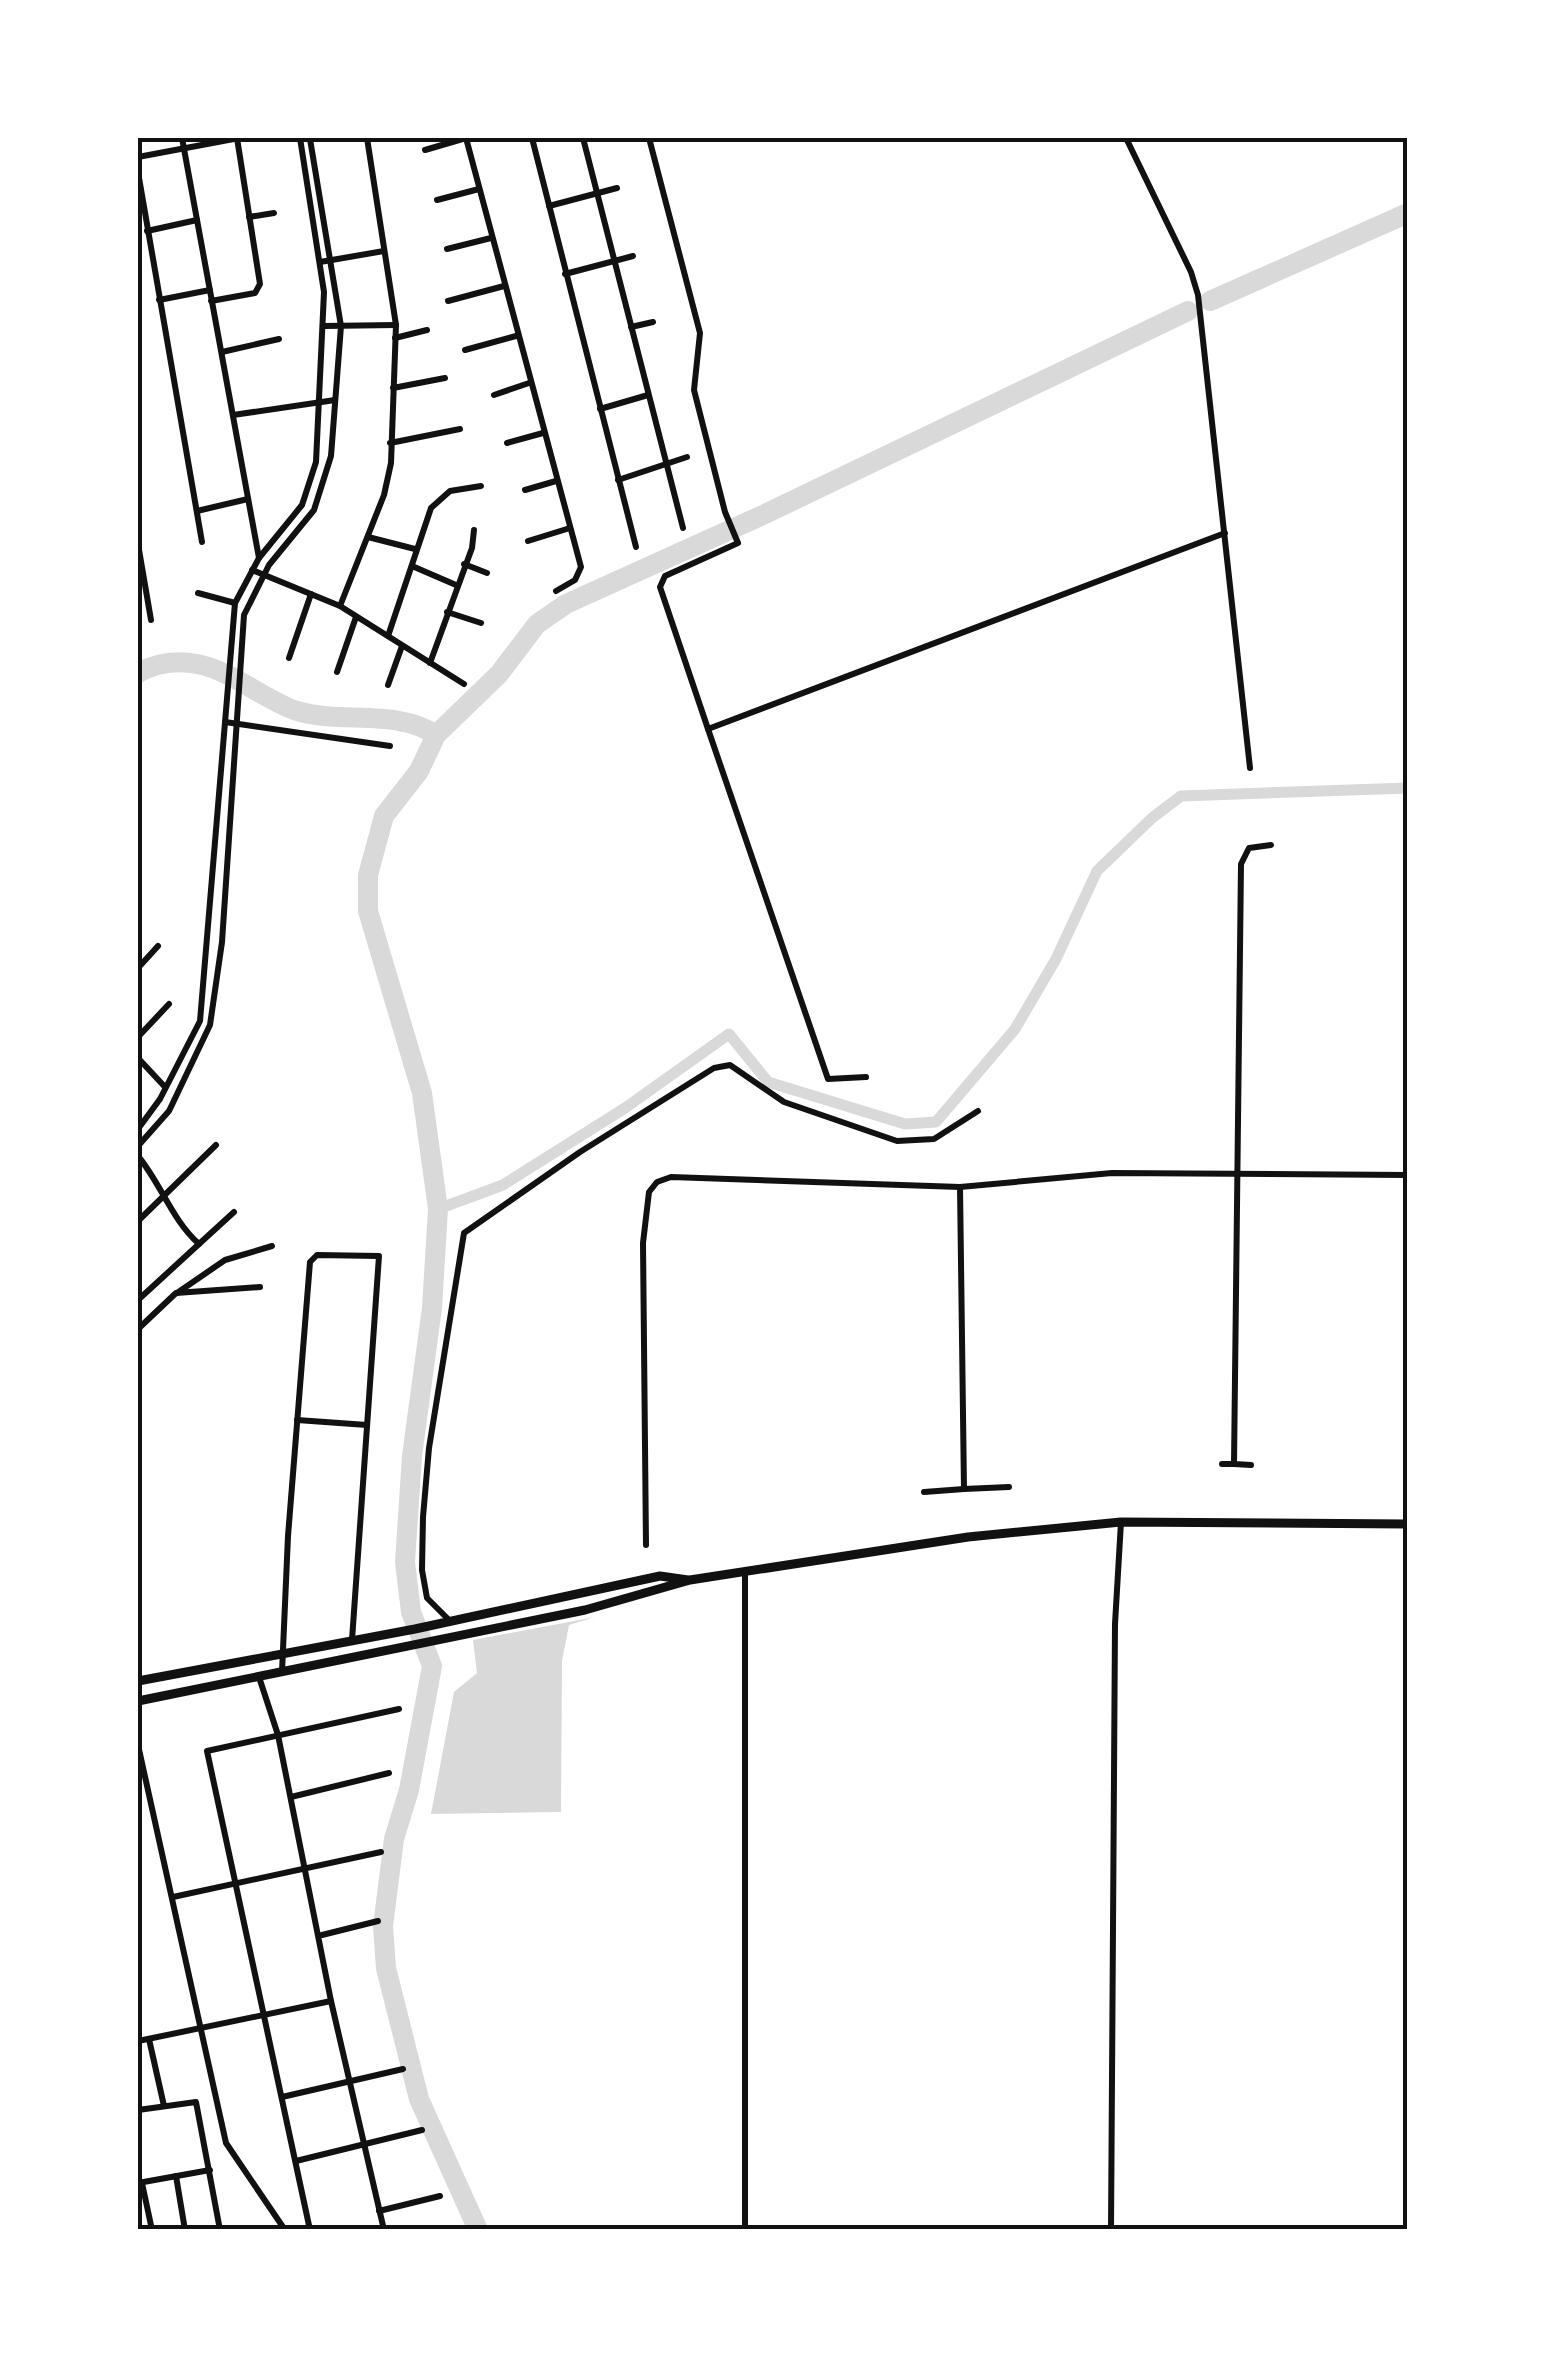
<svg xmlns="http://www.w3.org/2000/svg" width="1545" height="2367" font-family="Commissioner,sans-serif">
  <rect width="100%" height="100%" fill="#fff"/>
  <polygon fill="#d9d9d9" points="595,1617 569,1625 562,1661 561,1812 431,1814 454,1692 477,1673 473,1640"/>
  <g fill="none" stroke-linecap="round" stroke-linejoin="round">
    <polyline stroke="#d9d9d9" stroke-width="11" points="438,1209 503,1185 625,1108 729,1034 768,1082 905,1124 936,1122 1015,1029 1056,959 1097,871 1152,818 1181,796 1408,788"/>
    <g stroke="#d9d9d9" stroke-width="20">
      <polyline points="1210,301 1408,213"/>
      <path d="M138 673C156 663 176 660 197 664 230 670 262 698 294 710 339 725 397 708 436 735"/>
      <polyline points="478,2230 419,2099 386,1968 383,1926 394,1839 409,1790 432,1666 411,1612 405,1562 412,1456 432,1308 438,1209 422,1093 368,911 368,875 384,816 419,771 436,735 499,674 537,624 566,604 765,514 1188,311"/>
    </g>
    <g stroke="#111" stroke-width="6">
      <polyline points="182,138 259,558"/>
      <polyline points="466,138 581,567 575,580 556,591"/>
      <polyline points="532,138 636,547"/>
      <polyline points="583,138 683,528"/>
      <polyline points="649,138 700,333 694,390 725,512 738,543 665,576 660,587 708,729 1225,533"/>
      <polyline points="1126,138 1191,272 1198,295 1250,768"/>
      <polyline points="425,150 466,138"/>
      <polyline points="138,157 239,138"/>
      <polyline points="138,172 202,542"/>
      <polyline points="437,200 479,189"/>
      <polyline points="549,206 617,188"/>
      <polyline points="249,217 274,213"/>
      <polyline points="147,231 197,220"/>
      <polyline points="447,249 491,238"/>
      <polyline points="320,262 384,251"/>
      <polyline points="565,274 633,256"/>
      <polyline points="159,300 210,290"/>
      <polyline points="211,301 255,293 260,284 237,138"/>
      <polyline points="448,301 504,286"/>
      <polyline points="324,326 396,325"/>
      <polyline points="631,327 653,322"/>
      <polyline points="395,338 427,330"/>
      <polyline points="465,350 516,336"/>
      <polyline points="222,352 279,339"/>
      <polyline points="393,388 445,378"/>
      <polyline points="494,395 529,383"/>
      <polyline points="600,409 648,395"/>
      <polyline points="233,415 335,400"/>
      <polyline points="390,443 460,429"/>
      <polyline points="507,443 543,433"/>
      <polyline points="618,480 687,457"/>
      <polyline points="525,490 556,481"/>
      <polyline points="197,511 248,499"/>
      <polyline points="368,537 415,549"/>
      <polyline points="528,541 570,528"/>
      <polyline points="138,544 151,620"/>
      <polyline points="464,564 487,573"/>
      <polyline points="412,566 456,585"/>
      <polyline points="252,570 340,606 464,684"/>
      <polyline points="198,593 235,603"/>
      <polyline points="340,606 384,495 391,463 396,325 367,138"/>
      <polyline points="447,612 481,623"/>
      <polyline points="388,636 431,508 450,491 481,486"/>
      <polyline points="289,658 311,594"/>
      <polyline points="430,663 472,548 474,530"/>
      <polyline points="337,672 356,617"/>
      <polyline points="388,685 402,646"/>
      <polyline points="225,722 390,746"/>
      <polyline points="708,729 828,1079 866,1077"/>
      <polyline points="138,968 158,946"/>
      <polyline points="138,1037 169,1004"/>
      <polyline points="138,1058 165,1087"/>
      <polyline points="138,1129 160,1099 200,1021 235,603 259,558 302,505 316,462 324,292 300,138"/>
      <polyline points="138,1146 169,1111 210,1025 222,942 244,615 269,565 314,510 331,456 341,326 310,139"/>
      <path d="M138 1156C161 1184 172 1220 199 1244L138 1300"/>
      <polyline points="960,1187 964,1489 1009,1487"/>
      <polyline points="138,1221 216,1145"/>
      <polyline points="199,1244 234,1212"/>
      <polyline points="177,1293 225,1260 272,1246"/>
      <polyline points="138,1329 176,1293 260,1287"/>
      <polyline points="297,1420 367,1425"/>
      <polyline points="1222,1464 1234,1464"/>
      <polyline points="1251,1465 1234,1464 1241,864 1249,848 1271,845"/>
      <polyline points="924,1492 964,1489"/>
      <polyline points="646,1545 643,1243 649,1192 657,1182 671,1177 960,1187 1112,1173 1408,1175"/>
      <polyline points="450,1621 427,1598 422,1570 423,1517 429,1448 464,1233 580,1152 714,1068 730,1065 784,1102 897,1141 934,1139 978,1111"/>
      <polyline points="282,1672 288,1536 310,1262 317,1255 379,1256 352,1640"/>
      <polyline points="259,1677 278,1735 331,2001 384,2230"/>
      <polyline points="138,1745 226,2143 285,2230"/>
      <polyline points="291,1797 389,1773"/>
      <polyline points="173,1897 381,1852"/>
      <polyline points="322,1935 378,1921"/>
      <polyline points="149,2039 164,2106"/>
      <polyline points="138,2041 331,2001"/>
      <polyline points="282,2097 403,2069"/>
      <polyline points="138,2110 196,2102 220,2230"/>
      <polyline points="296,2161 422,2130"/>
      <polyline points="176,2176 185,2230"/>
      <polyline points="138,2183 210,2170"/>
      <polyline points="142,2183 152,2230"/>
      <polyline points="379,2211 440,2196"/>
      <polyline points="310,2230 207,1751 399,1709"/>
      <polyline points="745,2230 745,1571"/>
      <polyline points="1111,2230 1115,1624 1121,1522"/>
    </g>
    <g stroke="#111" stroke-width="9">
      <polyline points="138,1681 415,1629 660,1576 688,1580"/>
      <polyline points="138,1701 585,1610 690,1580 968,1537 1121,1522 1408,1524"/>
    </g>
  </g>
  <rect width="1545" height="2367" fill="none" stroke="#ffffff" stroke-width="280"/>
  <rect x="140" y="140" width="1265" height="2087" fill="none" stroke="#111" stroke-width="4"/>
</svg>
